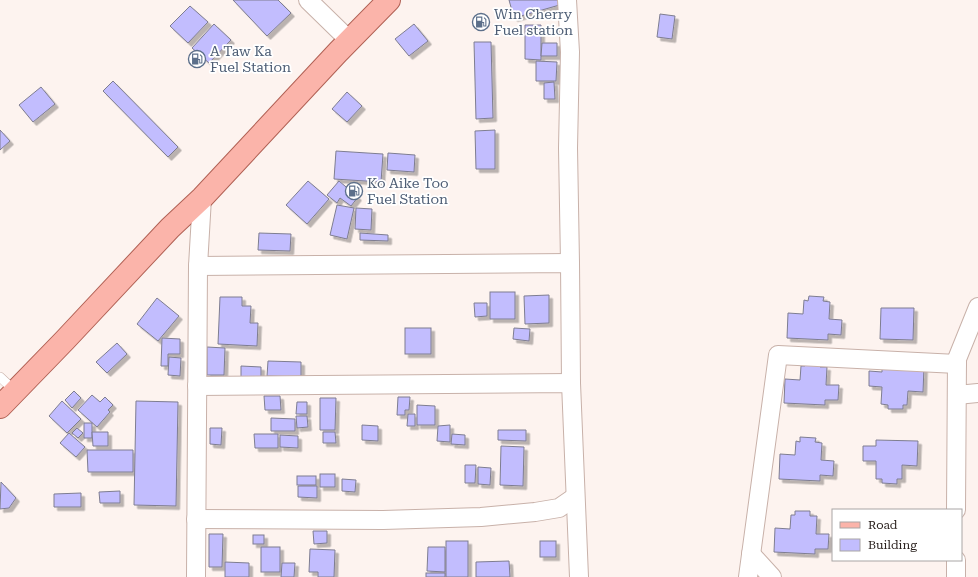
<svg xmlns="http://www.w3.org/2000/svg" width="978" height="577" font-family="'Roboto Serif',serif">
  <defs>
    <filter id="shadow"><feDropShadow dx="3.5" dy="3.5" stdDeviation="0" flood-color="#0004"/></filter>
  </defs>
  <rect width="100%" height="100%" fill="#fdf3ef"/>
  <g fill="#c2bdfe" stroke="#7e7d90" filter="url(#shadow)">
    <polygon points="233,0 278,0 291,13 267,36"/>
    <polygon points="509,0 562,0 563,4 514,18"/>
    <polygon points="190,6 208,22 188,43 170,26"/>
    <polygon points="660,14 675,16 672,39 657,37"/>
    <polygon points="214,24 231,40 209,63 192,48"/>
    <polygon points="414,24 428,41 409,56 395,39"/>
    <polygon points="525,25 541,25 541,60 525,59"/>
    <polygon points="474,42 491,42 493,118 476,119"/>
    <polygon points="542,43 557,43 557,56 541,56"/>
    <polygon points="536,61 557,62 556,81 536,81"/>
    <polygon points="113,81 178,147 168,157 103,91"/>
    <polygon points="554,82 555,99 544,99 544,83"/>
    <polygon points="41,87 55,104 33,122 19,105"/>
    <polygon points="347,92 362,106 347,122 332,109"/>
    <polygon points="0,130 10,141 0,150"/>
    <polygon points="495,130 495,169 476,169 475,131"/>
    <polygon points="336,151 383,154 381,182 334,179"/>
    <polygon points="388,153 415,155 414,172 387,170"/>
    <polygon points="308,181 329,199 307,224 286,205"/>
    <polygon points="339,181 358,197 351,206 340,198 337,203 327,195"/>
    <polygon points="337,205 354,208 347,239 330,235"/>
    <polygon points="356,208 372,209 371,230 355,229"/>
    <polygon points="259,233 291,234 290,251 258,250"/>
    <polygon points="360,233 388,235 388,241 360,240"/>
    <rect x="490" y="292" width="25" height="27"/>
    <polygon points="549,295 549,323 525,324 524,296"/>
    <polygon points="809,296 824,297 823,301 830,302 829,319 842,320 841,335 828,334 828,340 787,338 788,313 803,314 804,300 808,301"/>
    <polygon points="220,297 242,297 242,306 251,306 250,323 258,323 257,346 218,344"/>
    <polygon points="157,298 179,316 158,341 137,324"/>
    <polygon points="474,303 487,303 487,316 475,317"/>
    <polygon points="881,308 914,308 913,340 880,339"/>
    <rect x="405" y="328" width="26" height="26"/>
    <polygon points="514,328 530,329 529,341 513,339"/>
    <polygon points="162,338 180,339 180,354 168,354 168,366 161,366"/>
    <polygon points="117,343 127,354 107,373 96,362"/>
    <polygon points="207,347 225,348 224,375 207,375"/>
    <polygon points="169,357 181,358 180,376 168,375"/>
    <polygon points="268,361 301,362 301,377 267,376"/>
    <polygon points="806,362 821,362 820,367 827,367 826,385 839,385 838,400 825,400 825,405 784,403 785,379 800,380 801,366 805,366"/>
    <polygon points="241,366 261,367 261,379 241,378"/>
    <polygon points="882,366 924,367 923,392 908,391 907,405 903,405 903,409 888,409 888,405 881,404 882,387 869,386 869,371 882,372"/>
    <polygon points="74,391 81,398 72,408 65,400"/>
    <polygon points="92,395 100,402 105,397 113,405 108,410 110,412 97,427 78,410"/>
    <polygon points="264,396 280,396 281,410 265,410"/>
    <polygon points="398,397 410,397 409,410 405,410 405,415 397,415"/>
    <polygon points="320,398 336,398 335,430 320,430"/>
    <polygon points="62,401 81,419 67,433 49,416"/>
    <polygon points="136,401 178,402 176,506 134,505"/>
    <polygon points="297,402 307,402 307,414 296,414"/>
    <polygon points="417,405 435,406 435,425 417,425"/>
    <polygon points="408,414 415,414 415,426 407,426"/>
    <polygon points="296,416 307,416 308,427 297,428"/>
    <polygon points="271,418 295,419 295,431 271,431"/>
    <rect x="84" y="423" width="8" height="15"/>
    <polygon points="362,425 378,426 378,441 362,440"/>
    <polygon points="450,425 450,442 437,441 438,426"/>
    <polygon points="77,428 83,433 78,438 72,433"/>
    <polygon points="210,428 222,428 221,445 210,444"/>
    <polygon points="498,430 526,430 526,441 498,440"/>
    <polygon points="92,432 108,432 108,446 93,446"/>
    <polygon points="323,432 335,432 336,443 323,443"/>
    <polygon points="69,433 85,447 76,457 60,443"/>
    <polygon points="254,434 278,434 278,448 255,448"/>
    <polygon points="452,434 465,435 465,445 451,444"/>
    <polygon points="280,435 298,436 298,448 280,447"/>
    <polygon points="800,437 816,438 815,442 822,443 821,460 834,461 833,476 820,475 820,481 779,479 780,454 795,455 796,441 800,442"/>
    <polygon points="876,440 918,441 917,466 902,465 902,479 897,479 897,484 882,483 882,479 876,479 876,461 863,461 863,446 876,446"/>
    <polygon points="501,446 524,447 523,486 500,485"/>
    <polygon points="87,450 133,450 133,472 88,472"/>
    <polygon points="465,465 476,465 475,483 465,483"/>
    <polygon points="478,467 491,468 490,485 478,484"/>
    <rect x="320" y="474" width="15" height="13"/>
    <rect x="297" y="476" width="19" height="9"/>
    <polygon points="342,479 356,480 355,492 342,491"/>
    <polygon points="1,482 16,498 9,508 0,509"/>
    <polygon points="298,486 317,486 317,498 298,497"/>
    <polygon points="120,491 120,503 100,503 99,492"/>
    <polygon points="81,493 81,507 54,507 54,494"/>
    <polygon points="795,511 810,511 810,516 817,516 816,534 829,534 828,549 815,549 815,554 774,552 775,528 790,529 791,515 795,515"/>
    <polygon points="313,531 327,531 327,543 314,544"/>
    <polygon points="209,534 223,534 222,567 209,567"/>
    <rect x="253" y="535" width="11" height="9"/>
    <rect x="446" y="541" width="22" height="36"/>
    <rect x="540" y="541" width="16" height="16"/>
    <rect x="261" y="547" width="19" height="25"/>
    <polygon points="428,547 445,547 445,572 427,571"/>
    <polygon points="310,549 335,550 334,577 318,577 318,572 309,572"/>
    <polygon points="509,561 510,577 476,577 476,562"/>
    <polygon points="225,562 249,563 249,577 225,577"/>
    <polygon points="282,563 295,563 294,577 281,577"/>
    <rect x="426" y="573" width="19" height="4"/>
  </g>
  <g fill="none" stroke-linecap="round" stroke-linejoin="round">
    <g stroke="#c8b1a9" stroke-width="10">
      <polyline id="lane" points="0,377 15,391"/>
    </g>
    <g stroke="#c8b1a9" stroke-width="20">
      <g id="street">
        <polyline points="308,0 349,40"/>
        <polyline points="567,0 570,52 568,148 570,263"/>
        <polyline points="198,266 570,263 571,383"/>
        <polyline points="197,386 571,383 579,577"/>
        <polyline points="957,395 978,393"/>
        <polyline points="956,510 957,359 978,307"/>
        <polyline points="196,519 383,520 481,517 535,512 559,508 575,497"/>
        <polyline points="751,554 772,577"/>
        <polyline points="196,577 198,266 202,198"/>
        <polyline points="748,577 778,355 957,364"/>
        <polyline points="956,577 956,560"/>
      </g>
    </g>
    <g stroke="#b06054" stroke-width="24">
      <polyline id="primary" points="0,407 65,340 170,228 202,198 338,52 389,0"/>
    </g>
    <use href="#lane" stroke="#fff" stroke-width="9"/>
    <use href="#street" stroke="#fff" stroke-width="18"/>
    <use href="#primary" stroke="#fbb4aa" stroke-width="22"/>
  </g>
  <defs>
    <g id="fuel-ring" transform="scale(0.9)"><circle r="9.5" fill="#fff" stroke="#5c6f8a" stroke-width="1.5"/><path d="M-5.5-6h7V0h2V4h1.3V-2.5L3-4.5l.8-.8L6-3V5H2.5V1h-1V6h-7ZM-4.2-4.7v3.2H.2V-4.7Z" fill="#5c6f8a"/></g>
  </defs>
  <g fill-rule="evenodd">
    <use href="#fuel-ring" x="481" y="22"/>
    <use href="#fuel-ring" x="197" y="59"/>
    <use href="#fuel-ring" x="354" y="191"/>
  </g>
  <g text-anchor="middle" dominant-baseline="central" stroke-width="3.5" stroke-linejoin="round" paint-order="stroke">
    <g font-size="14" fill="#4e5e75" stroke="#fff" text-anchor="start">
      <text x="494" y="14">Win Cherry<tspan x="494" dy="16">Fuel station</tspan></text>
      <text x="210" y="51">A Taw Ka<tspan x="210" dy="16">Fuel Station</tspan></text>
      <text x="367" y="183">Ko Aike Too<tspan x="367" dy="16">Fuel Station</tspan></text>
    </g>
  </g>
  <rect x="832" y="509" width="130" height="52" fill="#ffffff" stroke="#a9a6a5"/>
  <rect x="840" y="522" width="20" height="6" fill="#fbb4aa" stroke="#a9a6a5"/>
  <text x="868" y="529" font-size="12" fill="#29201d">Road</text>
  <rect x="840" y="539" width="20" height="12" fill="#c2bdfe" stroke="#a9a6a5"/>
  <text x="868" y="549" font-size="12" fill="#29201d">Building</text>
</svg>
